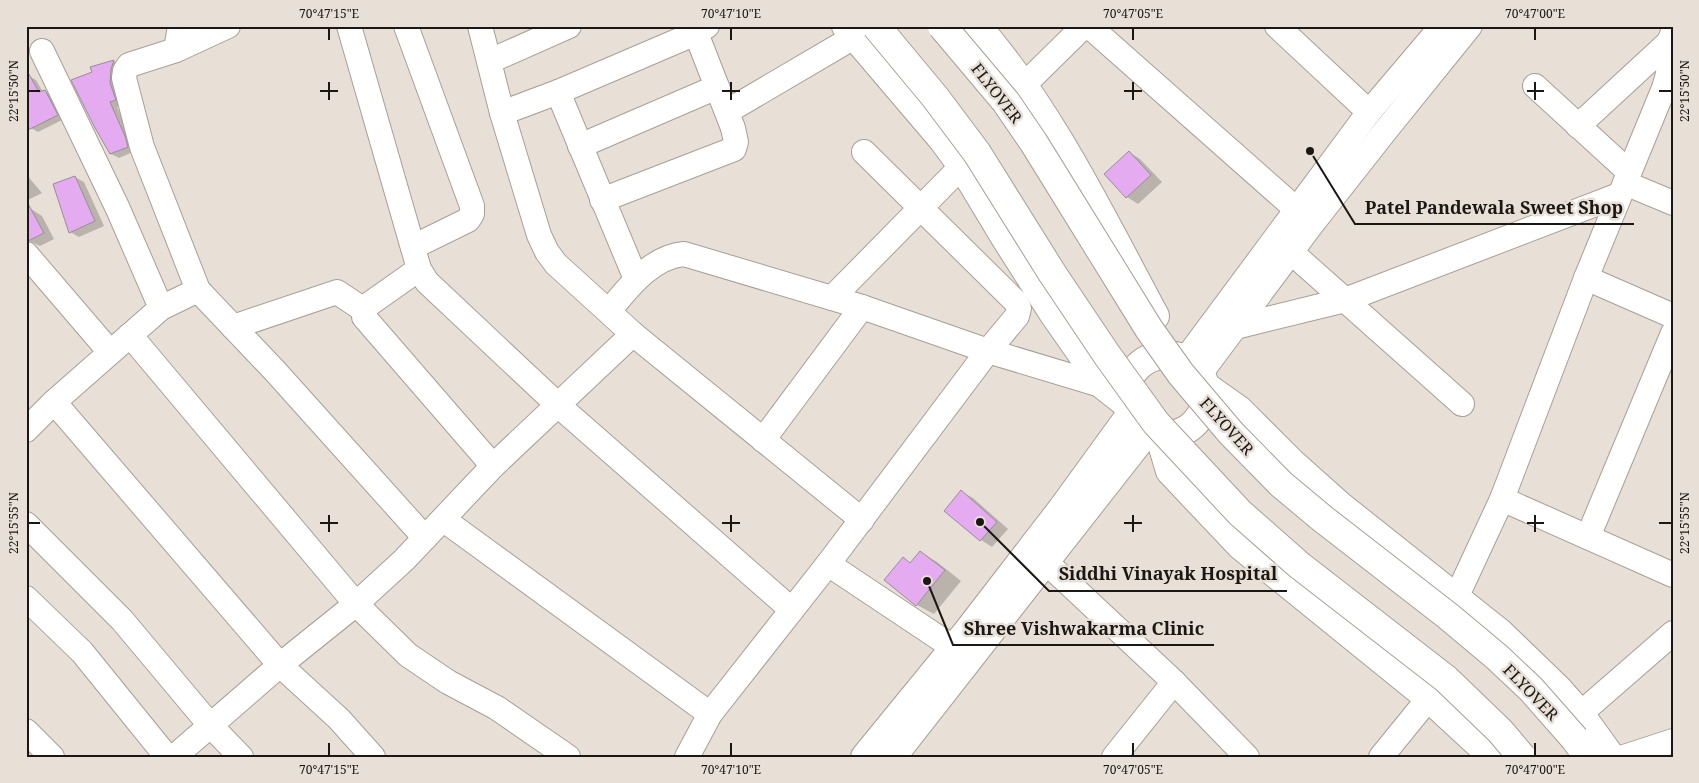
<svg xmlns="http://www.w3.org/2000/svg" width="1699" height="783" font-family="'Noto Serif',serif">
  <rect width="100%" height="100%" fill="#e8e0d7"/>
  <g fill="#0003">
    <polygon points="114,61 122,66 123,105 117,107 133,141 135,151 119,158 111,154 92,68"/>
    <polygon points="29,76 36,80 43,92 45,91 52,95 64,119 38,132 31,128"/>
    <polygon points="1129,152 1140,159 1162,182 1138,204 1127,197 1105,174"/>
    <polygon points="26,174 42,193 26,201"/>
    <polygon points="75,177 84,182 104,226 79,237 70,232"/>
    <polygon points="31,209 42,216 54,239 40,246 27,240"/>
    <polygon points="962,492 973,498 1008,529 992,547 981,540 946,510"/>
    <polygon points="920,552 937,562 961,581 934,614 917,605 903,559 911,564"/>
  </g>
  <g fill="#e5abf0" stroke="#968e97">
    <polygon points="114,60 111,69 110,83 116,100 110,102 125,136 128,147 110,154 94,126 71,80 92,72 90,67"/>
    <polygon points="26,69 39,92 45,90 58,115 26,131"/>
    <polygon points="1129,151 1151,175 1126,198 1104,174"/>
    <polygon points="75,176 95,221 69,233 53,184"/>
    <polygon points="26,200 44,233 28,241 26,241"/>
    <polygon points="961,490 997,522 980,541 944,511"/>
    <polygon points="920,551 945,570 916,606 884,580 903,557 910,563"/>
  </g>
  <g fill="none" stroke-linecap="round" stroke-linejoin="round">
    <g stroke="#a79f96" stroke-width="26">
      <g id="minor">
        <polyline points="180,26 176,50 228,26"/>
        <polyline points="349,26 419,269 427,282 559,406 792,610"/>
        <polyline points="406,26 472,206 472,214 468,220 413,247"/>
        <polyline points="480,26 502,113 539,235 547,252 556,264 633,334 862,520"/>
        <polyline points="1089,26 1296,209"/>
        <polyline points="1277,26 1369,112"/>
        <polyline points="176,50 129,65 125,71 124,78 142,147 198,290"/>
        <polyline points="490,61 569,26"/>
        <polyline points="1024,85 1084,26"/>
        <polyline points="1535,86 1629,172"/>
        <polyline points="558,92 636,279"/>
        <polyline points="728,111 854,37"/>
        <polyline points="502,113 558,92 696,33 707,26"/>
        <polyline points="1578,126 1669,42"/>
        <polyline points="580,146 717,87"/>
        <polyline points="1625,183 1673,203"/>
        <polyline points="602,200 734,149 736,142 733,128 696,33"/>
        <polyline points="1291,252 1345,300 1619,195"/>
        <polyline points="26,254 110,352"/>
        <polyline points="419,269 368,305 364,310 364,317 493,466"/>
        <polyline points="1586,278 1673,316"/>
        <polyline points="832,298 962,166"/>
        <polyline points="161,308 198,290 275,371 425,538"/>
        <path d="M609 311C628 288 651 257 684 254L862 307 988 351 1104 386"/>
        <polyline points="233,327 337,292 364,310"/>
        <polyline points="1235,327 1345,300 1462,404"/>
        <polyline points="130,335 356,604 408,655 448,682 497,708 568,757"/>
        <polyline points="1185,360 1369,112 1442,26"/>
        <polyline points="1200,374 1312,224 1386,130 1470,26"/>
        <polyline points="54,402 280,665 339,719 373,757"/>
        <polyline points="26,430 54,402 161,308 118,209 42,51"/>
        <polyline points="763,440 862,307"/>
        <polyline points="1502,499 1673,575"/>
        <polyline points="444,520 710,714"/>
        <polyline points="26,524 122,620 210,725 241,757"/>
        <polyline points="1588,537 1673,333"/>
        <polyline points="1033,550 1174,682 1247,757"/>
        <polyline points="828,564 954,648 968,659"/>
        <polyline points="26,598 82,652 167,757"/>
        <polyline points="1456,598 1502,499 1586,278 1664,88 1668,74 1669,42 1673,32"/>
        <polyline points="1580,714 1673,633"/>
        <polyline points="26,731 52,757"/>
        <polyline points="174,757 280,665 356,604 404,560 493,466 633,334"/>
        <polyline points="687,757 710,714 828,564 988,351 1017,316 1019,308 1016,302 864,152"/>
        <polyline points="1114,757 1174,682"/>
        <polyline points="1381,757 1429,698"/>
        <polyline points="1624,757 1673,741"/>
      </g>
    </g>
    <g stroke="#a79f96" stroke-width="30">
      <g id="major">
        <polyline points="846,26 943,140 962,166 1006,239 1053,313 1104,386 1127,404"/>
        <path d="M977 26C1052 112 1101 216 1155 316"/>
        <circle cx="1166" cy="395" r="40"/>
        <polyline points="1205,386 1239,410 1292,463 1339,505 1500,633 1558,689 1580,714 1611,757"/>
        <polyline points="1159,434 1170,471 1240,545 1429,698 1493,757"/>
        <polyline points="865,757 968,631 1062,509 1131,414"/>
        <polyline points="892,757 1148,430"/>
      </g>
    </g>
    <g stroke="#a79f96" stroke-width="30">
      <polyline id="highway" points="1575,739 1588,757"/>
    </g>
    <use href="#minor" stroke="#fff" stroke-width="24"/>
    <use href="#major" stroke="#fff" stroke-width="28"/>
    <use href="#highway" stroke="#fff" stroke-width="28"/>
    <g stroke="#a79f96" stroke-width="30" stroke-linecap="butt">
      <g id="highway-bridge">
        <polyline points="876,26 935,97 977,153 1052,273 1107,355 1156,423 1240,513 1299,565 1446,679 1500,731 1522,757"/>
        <polyline points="942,26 1006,102 1034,143 1149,329 1181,374 1231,433 1281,484 1323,519 1448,616 1497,657 1531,689 1575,739"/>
      </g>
    </g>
    <use href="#highway-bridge" stroke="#fff" stroke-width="28"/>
  </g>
  <path fill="none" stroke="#1a1714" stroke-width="2" d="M329 28V40M731 28V40M1133 28V40M1535 28V40M329 82V100M731 82V100M1133 82V100M1535 82V100M28 91H40M320 91H338M722 91H740M1124 91H1142M1527 91H1544M1659 91H1672M329 515V532M731 515V532M1133 515V532M1535 515V532M28 523H40M320 523H338M722 523H740M1124 523H1142M1527 523H1544M1659 523H1672M329 743V756M731 743V756M1133 743V756M1535 743V756"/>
  <g text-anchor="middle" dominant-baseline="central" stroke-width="5" stroke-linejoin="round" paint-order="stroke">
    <g font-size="16" fill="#1a1714" stroke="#e8e0d7">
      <text transform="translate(997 93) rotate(52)">FLYOVER</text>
      <text transform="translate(1227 426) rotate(48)">FLYOVER</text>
      <text transform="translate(1531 692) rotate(46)">FLYOVER</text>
    </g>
  </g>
  <path fill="none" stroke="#1a1714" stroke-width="2" d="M1310 151L1355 224H1634M980 522L1049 591H1287M927 581L953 645H1214"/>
  <g fill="#1a1714" stroke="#e8e0d7" stroke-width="2">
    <circle cx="1310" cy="151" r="5"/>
    <circle cx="980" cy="522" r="5"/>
    <circle cx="927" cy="581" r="5"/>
  </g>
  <g font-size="18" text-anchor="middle" font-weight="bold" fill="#1a1714" stroke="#e8e0d7" stroke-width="5" stroke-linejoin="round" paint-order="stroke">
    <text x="1494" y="214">Patel Pandewala Sweet Shop</text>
    <text x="1168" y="580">Siddhi Vinayak Hospital</text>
    <text x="1084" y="635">Shree Vishwakarma Clinic</text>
  </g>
  <rect width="1699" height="783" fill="none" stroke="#e8e0d7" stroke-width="55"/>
  <rect x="28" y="28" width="1644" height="728" fill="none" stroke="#1a1714" stroke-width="2"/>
  <g font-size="12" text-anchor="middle" fill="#1a1714">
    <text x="329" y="18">70°47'15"E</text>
    <text x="731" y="18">70°47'10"E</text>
    <text x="1133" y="18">70°47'05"E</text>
    <text x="1535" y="18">70°47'00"E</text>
    <text transform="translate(1685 91) rotate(-90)" y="4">22°15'50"N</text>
    <text transform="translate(14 91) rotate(-90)" y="4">22°15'50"N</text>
    <text transform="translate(1685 523) rotate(-90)" y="4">22°15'55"N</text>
    <text transform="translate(14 523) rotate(-90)" y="4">22°15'55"N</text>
    <text x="329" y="774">70°47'15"E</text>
    <text x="731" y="774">70°47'10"E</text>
    <text x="1133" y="774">70°47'05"E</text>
    <text x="1535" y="774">70°47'00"E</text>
  </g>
</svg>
